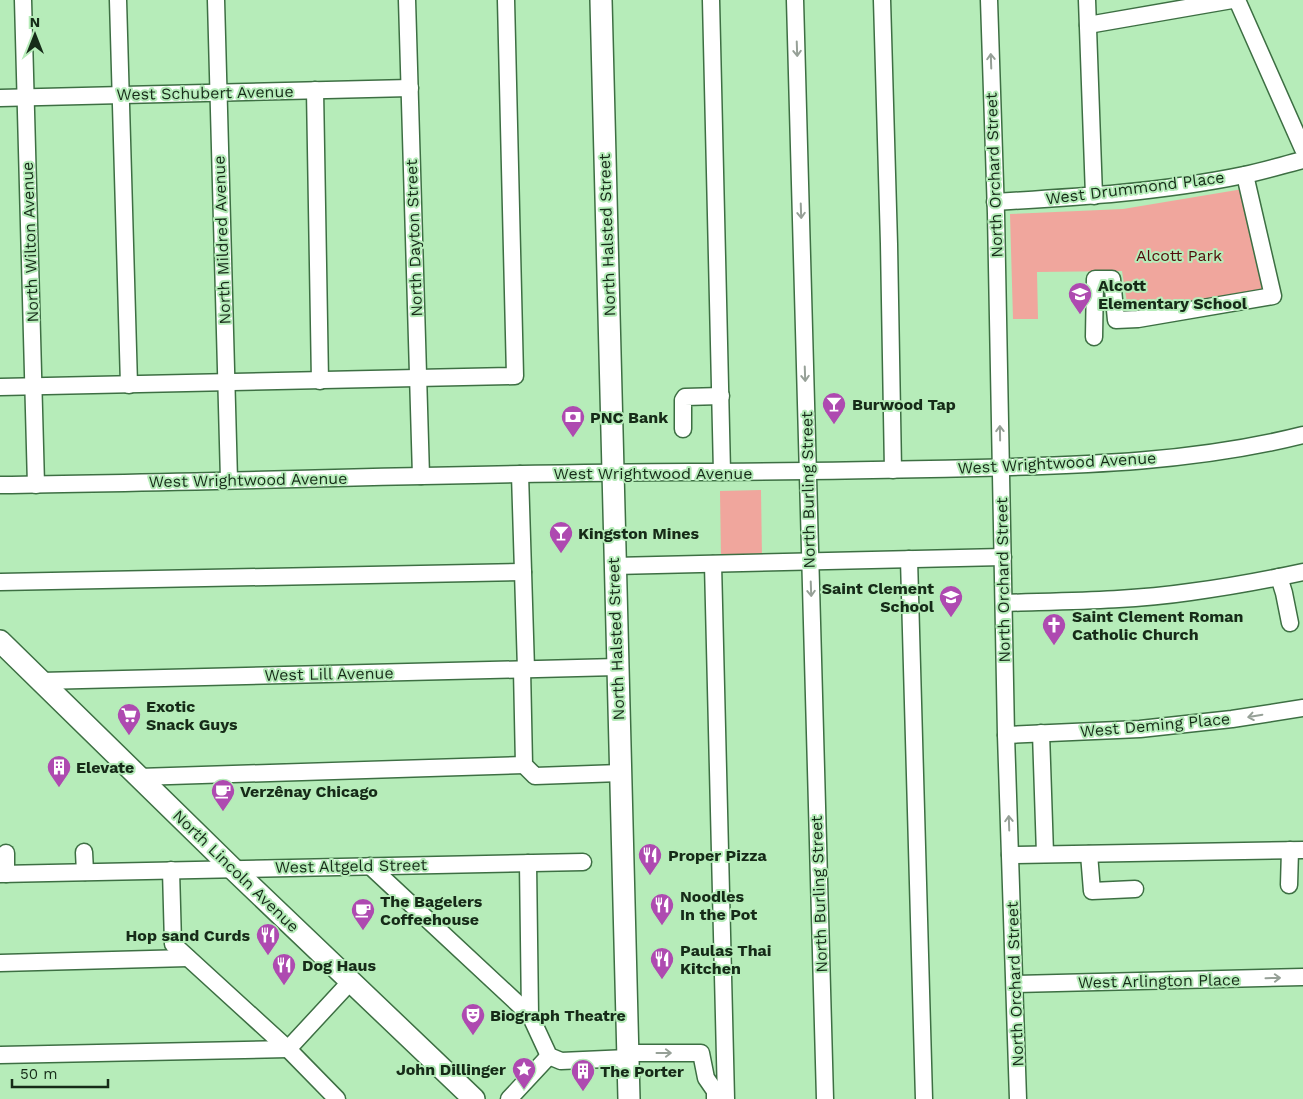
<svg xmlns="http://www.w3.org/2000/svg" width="1303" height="1099" font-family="'Work Sans',sans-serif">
  <rect width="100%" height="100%" fill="#b6ecb9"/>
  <g fill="#f0a69d">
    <polygon points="1243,189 1267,292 1150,317 1149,301 1127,303 1122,271 1037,272 1038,319 1013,319 1010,214 1123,209"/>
    <polygon points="761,490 762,558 721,559 720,491"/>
  </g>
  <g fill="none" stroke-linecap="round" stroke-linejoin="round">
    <g stroke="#3d6f43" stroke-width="19">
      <g id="minor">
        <polyline points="23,0 36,485"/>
        <polyline points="118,0 129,385"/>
        <polyline points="216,0 229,480"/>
        <polyline points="407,0 421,476"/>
        <polyline points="711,0 722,472"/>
        <polyline points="795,0 825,1099"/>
        <polyline points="882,0 889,244 893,470"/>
        <polyline points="989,0 996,214 1006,735 1018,1099"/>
        <polyline points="1087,0 1094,196"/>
        <polyline points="1237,0 1303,149"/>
        <polyline points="1088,25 1232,0"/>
        <polyline points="315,90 320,381"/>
        <polyline points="0,98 410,88"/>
        <path d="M995 202C1079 197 1162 192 1244 175 1264 171 1283 165 1303 160"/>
        <polyline points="1094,337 1095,279 1112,279 1116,320 1138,319 1273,296 1245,175"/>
        <polyline points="0,387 515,376 506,0"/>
        <polyline points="683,429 683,400 685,397 721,396"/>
        <polyline points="520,474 526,669"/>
        <path d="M0 485C230 482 459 473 689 472 785 472 881 470 977 468 1087 465 1196 462 1303 435"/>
        <polyline points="909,559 924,1099"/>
        <polyline points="713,564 726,1099"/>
        <polyline points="614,566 1003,557"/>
        <polyline points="1279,577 1284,593 1290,623"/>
        <polyline points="0,582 523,572"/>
        <path d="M1004 603C1066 601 1129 601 1190 592 1228 587 1266 580 1303 572"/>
        <polyline points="522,669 524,765 535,776 620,773"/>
        <polyline points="41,681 617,667"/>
        <polyline points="1041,733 1045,854"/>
        <polyline points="1006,735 1140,729 1232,719 1303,708"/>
        <polyline points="139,777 524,765"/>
        <polyline points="84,852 85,872"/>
        <polyline points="6,853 6,874"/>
        <polyline points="1089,854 1092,891 1135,889"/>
        <polyline points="1010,855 1303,850"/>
        <polyline points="528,863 530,1015"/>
        <polyline points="370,866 530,1015 549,1056 561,1061 628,1058"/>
        <polyline points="171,870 173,944 288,1049 337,1099"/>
        <polyline points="0,874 583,862"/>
        <polyline points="1289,885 1290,850"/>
        <polyline points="0,963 188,958"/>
        <polyline points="1015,984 1303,977"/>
        <polyline points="628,1053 701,1053 706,1078 715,1091 715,1099"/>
        <polyline points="0,1055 288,1049 351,981"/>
        <polyline points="509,1099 549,1056"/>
      </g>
    </g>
    <g stroke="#3d6f43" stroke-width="24">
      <g id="major">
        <polyline points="601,0 629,1099"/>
        <polyline points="0,641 233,869 474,1099"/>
      </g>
    </g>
    <use href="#minor" stroke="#fff" stroke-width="16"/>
    <use href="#major" stroke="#fff" stroke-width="21"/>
  </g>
  <defs><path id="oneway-shaft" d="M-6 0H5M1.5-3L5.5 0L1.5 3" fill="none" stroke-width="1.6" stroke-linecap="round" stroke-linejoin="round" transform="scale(1.25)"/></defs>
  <g stroke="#96a097">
    <use href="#oneway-shaft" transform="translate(797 49) rotate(88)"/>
    <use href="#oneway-shaft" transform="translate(991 61) rotate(-92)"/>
    <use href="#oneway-shaft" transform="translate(801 211) rotate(88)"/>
    <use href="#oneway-shaft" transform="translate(805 374) rotate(88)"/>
    <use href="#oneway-shaft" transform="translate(1000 433) rotate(-91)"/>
    <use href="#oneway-shaft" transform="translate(811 589) rotate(88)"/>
    <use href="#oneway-shaft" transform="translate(1255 716) rotate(170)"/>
    <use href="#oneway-shaft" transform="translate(1009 823) rotate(-92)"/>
    <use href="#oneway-shaft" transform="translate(1273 978) rotate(-1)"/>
    <use href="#oneway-shaft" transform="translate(664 1053)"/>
  </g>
  <defs>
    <g id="school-pin" transform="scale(1.25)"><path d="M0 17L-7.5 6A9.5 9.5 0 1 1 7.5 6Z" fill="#ae4ab0" stroke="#b6ecb9"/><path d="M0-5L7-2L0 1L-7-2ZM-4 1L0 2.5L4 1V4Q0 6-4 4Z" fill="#fff"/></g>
    <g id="bar-pin" transform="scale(1.25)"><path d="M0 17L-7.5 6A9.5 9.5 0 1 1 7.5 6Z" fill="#ae4ab0" stroke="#b6ecb9"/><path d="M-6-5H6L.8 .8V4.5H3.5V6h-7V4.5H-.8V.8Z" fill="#fff"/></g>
    <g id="bank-pin" transform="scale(1.25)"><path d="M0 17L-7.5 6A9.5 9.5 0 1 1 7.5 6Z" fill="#ae4ab0" stroke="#b6ecb9"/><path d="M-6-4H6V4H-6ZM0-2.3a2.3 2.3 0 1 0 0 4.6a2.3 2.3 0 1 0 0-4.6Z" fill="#fff"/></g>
    <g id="church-pin" transform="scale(1.25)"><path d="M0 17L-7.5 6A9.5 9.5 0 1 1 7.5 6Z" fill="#ae4ab0" stroke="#b6ecb9"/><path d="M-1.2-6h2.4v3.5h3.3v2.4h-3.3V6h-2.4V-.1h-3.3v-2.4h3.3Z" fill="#fff"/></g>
    <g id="supermarket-pin" transform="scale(1.25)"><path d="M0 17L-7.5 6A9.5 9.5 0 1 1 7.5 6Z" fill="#ae4ab0" stroke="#b6ecb9"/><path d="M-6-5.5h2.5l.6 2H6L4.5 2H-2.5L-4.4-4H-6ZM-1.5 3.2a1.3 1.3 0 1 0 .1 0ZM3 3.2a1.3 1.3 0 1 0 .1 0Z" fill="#fff"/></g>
    <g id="building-pin" transform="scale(1.25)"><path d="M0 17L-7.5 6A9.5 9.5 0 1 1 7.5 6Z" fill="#ae4ab0" stroke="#b6ecb9"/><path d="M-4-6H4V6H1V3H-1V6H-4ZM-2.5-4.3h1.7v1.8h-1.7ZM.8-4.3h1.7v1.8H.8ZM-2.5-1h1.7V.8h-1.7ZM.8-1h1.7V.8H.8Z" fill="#fff"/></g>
    <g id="cafe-pin" transform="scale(1.25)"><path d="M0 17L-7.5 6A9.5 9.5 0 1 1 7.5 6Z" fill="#ae4ab0" stroke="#b6ecb9"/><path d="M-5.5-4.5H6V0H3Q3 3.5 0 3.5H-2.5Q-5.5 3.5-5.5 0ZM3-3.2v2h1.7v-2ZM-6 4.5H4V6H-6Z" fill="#fff"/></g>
    <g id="restaurant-pin" transform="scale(1.25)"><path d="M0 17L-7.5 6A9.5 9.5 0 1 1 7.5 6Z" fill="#ae4ab0" stroke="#b6ecb9"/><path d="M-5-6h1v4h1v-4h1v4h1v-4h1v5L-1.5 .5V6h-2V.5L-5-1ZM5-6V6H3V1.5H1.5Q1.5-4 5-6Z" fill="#fff"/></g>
    <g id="theatre-pin" transform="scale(1.25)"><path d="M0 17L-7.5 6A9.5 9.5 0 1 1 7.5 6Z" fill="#ae4ab0" stroke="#b6ecb9"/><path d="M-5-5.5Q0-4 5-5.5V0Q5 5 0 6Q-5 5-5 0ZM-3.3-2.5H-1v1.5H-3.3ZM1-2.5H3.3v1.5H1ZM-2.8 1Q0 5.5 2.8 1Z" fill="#fff"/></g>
    <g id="sight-pin" transform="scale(1.25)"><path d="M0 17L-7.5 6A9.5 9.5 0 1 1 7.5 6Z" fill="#ae4ab0" stroke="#b6ecb9"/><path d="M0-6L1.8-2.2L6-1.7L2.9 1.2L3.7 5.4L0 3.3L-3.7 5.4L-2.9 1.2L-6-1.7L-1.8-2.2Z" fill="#fff"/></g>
  </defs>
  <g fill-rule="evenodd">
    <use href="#school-pin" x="1080" y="294"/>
    <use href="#bar-pin" x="834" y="404"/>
    <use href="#bank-pin" x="573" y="417"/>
    <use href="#bar-pin" x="561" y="533"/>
    <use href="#school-pin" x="951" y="597"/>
    <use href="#church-pin" x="1054" y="625"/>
    <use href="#supermarket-pin" x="129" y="715"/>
    <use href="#building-pin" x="59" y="767"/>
    <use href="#cafe-pin" x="223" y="791"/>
    <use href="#restaurant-pin" x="650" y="855"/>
    <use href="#restaurant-pin" x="662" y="905"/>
    <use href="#cafe-pin" x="363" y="910"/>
    <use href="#restaurant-pin" x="268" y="935"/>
    <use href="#restaurant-pin" x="662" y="959"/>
    <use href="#restaurant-pin" x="284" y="965"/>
    <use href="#theatre-pin" x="473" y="1015"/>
    <use href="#sight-pin" x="524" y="1069"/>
    <use href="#building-pin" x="583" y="1071"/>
  </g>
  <g text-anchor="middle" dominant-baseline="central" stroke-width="4" stroke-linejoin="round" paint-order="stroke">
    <g font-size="16" fill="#162b18" stroke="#b6ecb9">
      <text transform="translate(205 93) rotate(-1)">West Schubert Avenue</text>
      <text transform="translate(994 175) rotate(-92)">North Orchard Street</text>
      <text transform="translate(1135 188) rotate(-7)">West Drummond Place</text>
      <text transform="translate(607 235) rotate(-92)">North Halsted Street</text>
      <text transform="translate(414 238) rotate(-92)">North Dayton Street</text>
      <text transform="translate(222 240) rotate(-92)">North Mildred Avenue</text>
      <text transform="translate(30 242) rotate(-92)">North Wilton Avenue</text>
      <text transform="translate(1057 463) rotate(-3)">West Wrightwood Avenue</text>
      <text x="653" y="473">West Wrightwood Avenue</text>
      <text transform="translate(248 480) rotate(-1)">West Wrightwood Avenue</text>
      <text transform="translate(808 490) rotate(-91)">North Burling Street</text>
      <text transform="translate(1003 580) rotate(-91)">North Orchard Street</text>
      <text transform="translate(616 639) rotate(-92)">North Halsted Street</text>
      <text transform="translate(329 674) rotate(-1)">West Lill Avenue</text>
      <text transform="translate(1155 725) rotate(-5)">West Deming Place</text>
      <text transform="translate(351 866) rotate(-1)">West Altgeld Street</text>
      <text transform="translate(236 871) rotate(44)">North Lincoln Avenue</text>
      <text transform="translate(819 894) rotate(-92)">North Burling Street</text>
      <text transform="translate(1159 981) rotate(-1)">West Arlington Place</text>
      <text transform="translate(1015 984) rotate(-92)">North Orchard Street</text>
    </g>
    <g font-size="16" fill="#500a0a" stroke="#b6ecb9">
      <text x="1179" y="255">Alcott Park</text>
    </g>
    <g font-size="16" font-weight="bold" fill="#162b18" stroke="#b6ecb9" text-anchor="start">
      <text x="1098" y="285">Alcott<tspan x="1098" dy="18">Elementary School</tspan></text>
      <text x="852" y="404">Burwood Tap</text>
      <text x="590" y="417">PNC Bank</text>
      <text x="578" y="533">Kingston Mines</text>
      <text x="934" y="588" text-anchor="end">Saint Clement<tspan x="934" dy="18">School</tspan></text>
      <text x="1072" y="616">Saint Clement Roman<tspan x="1072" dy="18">Catholic Church</tspan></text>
      <text x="146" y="706">Exotic<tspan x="146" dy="18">Snack Guys</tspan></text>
      <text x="76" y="767">Elevate</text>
      <text x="240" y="791">Verzênay Chicago</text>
      <text x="668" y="855">Proper Pizza</text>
      <text x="680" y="896">Noodles<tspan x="680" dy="18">In the Pot</tspan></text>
      <text x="380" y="901">The Bagelers<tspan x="380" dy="18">Coffeehouse</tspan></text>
      <text x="250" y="935" text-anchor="end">Hop sand Curds</text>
      <text x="680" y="950">Paulas Thai<tspan x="680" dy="18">Kitchen</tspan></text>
      <text x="302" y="965">Dog Haus</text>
      <text x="490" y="1015">Biograph Theatre</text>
      <text x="506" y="1069" text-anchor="end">John Dillinger</text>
      <text x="600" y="1071">The Porter</text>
    </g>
  </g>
  <g transform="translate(35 35)" stroke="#b6ecb9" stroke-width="4" paint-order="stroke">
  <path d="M0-4L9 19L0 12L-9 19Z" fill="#162b18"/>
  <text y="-8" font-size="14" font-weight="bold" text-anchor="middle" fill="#162b18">N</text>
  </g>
  <path d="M12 1079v8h96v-8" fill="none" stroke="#162b18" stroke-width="2.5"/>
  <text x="20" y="1079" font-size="15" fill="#162b18" stroke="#b6ecb9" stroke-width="4" paint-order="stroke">50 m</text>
</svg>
